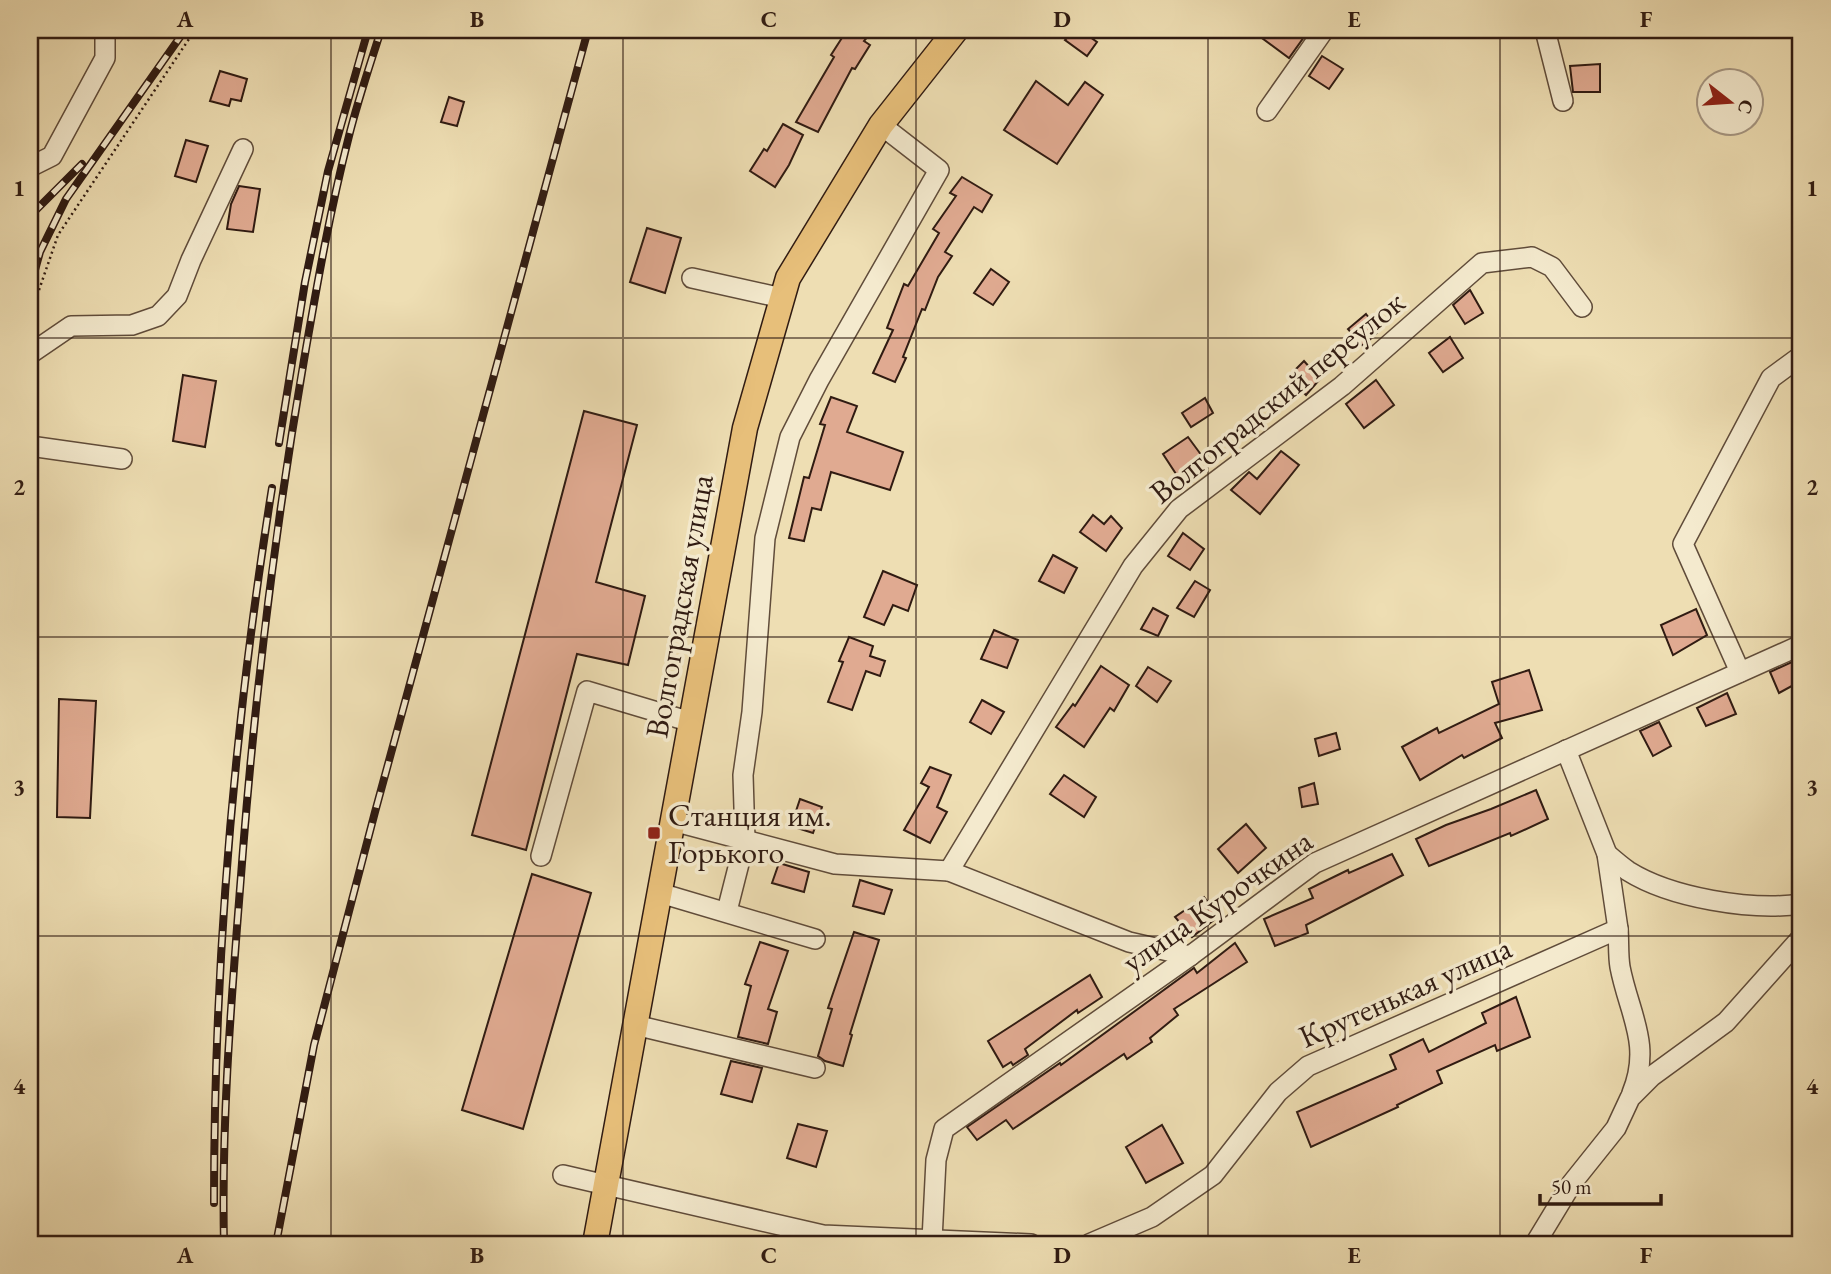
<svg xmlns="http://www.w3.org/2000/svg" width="1831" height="1274" font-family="'EB Garamond',serif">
  <rect width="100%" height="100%" fill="#eedeb3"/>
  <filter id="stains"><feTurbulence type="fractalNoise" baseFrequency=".00286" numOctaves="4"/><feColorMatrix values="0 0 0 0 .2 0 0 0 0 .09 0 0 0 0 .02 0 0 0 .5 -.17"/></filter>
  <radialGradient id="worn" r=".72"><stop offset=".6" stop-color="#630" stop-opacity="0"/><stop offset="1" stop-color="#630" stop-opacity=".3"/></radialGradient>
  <g fill="#e0aa91" stroke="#301b12" stroke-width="2">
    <polygon points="847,30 873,30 864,41 870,45 855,69 852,68 818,132 796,122 834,57 831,55"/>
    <polygon points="1074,30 1080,30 1097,42 1087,56 1065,40"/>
    <polygon points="1251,30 1309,30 1289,58"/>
    <polygon points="1322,56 1343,69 1329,89 1309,76"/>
    <polygon points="1600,64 1600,92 1573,92 1570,66"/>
    <polygon points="220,71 247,79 241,101 231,99 229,106 210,101"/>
    <polygon points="1036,81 1068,105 1085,82 1103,95 1057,164 1004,130"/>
    <polygon points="449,97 464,102 457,126 441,122"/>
    <polygon points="783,124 803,135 789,165 775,187 750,171 764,149 767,151"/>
    <polygon points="186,140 208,146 196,182 175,176"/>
    <polygon points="962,177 992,195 982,212 974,207 945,252 952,256 938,277 925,310 922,309 903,357 906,358 895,382 873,373 893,330 887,328 904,284 908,286 939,233 933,229 956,196 950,193"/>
    <polygon points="239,186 260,189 253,232 227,229 231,204"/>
    <polygon points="647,228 681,238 665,293 630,282"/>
    <polygon points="991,269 1009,282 993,305 974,293"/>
    <polygon points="1470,290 1483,313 1465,324 1453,305"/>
    <polygon points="1366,314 1379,331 1363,346 1348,329"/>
    <polygon points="1450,337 1463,358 1443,372 1429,353"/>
    <polygon points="1304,361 1320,379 1306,395 1288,377"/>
    <polygon points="183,375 216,381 205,447 173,441"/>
    <polygon points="1376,380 1394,405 1364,428 1346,404"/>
    <polygon points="831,397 857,406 847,432 903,452 890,490 831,472 821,510 812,508 804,541 789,538 804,477 809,478 825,425 820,424"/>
    <polygon points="1205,398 1213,413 1191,427 1182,413"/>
    <polygon points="584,411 637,425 596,582 645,596 628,665 577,654 526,850 472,835"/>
    <polygon points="1188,437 1202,456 1178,477 1163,454"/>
    <polygon points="1281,451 1299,465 1260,514 1231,490 1249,472 1257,479"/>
    <polygon points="1093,515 1104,524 1111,516 1122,528 1106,551 1080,532"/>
    <polygon points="1183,533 1204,549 1190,570 1168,556"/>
    <polygon points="1053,555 1077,568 1064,593 1039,581"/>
    <polygon points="883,571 917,585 908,611 893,605 884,625 864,617"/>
    <polygon points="1195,581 1210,590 1194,617 1177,608"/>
    <polygon points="1153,608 1168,616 1158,636 1141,629"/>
    <polygon points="1696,609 1707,635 1673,655 1661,625"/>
    <polygon points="994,630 1018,640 1007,668 981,659"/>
    <polygon points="849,637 873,646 870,656 885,661 880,676 866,671 852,710 828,702 843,662 839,661"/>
    <polygon points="1794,661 1801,681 1779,693 1770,672"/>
    <polygon points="1101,666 1129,685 1114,711 1110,708 1084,747 1056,727 1073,704 1075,706"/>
    <polygon points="1148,667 1171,681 1157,702 1136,686"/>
    <polygon points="1529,670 1542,710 1495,723 1502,738 1464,758 1462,755 1420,780 1402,747 1437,728 1439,733 1499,704 1492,682"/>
    <polygon points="1727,693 1736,714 1706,726 1697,708"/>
    <polygon points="59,699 96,701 90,818 57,817"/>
    <polygon points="982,700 1004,712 991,734 970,722"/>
    <polygon points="1659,722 1671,746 1653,756 1640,731"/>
    <polygon points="1336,733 1340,749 1319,756 1315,739"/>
    <polygon points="930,767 951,775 937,807 947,812 930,843 904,830 929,787 921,783"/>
    <polygon points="1064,775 1096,797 1084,817 1050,794"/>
    <polygon points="1314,783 1318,804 1302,807 1299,788"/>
    <polygon points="1536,790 1548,819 1511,836 1510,833 1429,866 1416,839 1446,825 1491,809"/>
    <polygon points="800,799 822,807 813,833 791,826"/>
    <polygon points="1246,824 1266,848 1238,873 1218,849"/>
    <polygon points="1392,854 1403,875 1306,925 1308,933 1275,946 1264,919 1313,898 1309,889 1348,870 1349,873"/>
    <polygon points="779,863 809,872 804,892 772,883"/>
    <polygon points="532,874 591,893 523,1129 462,1110"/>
    <polygon points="860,880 892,890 884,914 853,906"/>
    <polygon points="1204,897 1219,916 1192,937 1175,917"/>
    <polygon points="854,932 879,940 850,1034 852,1035 843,1066 825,1061 818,1056 832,1009 828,1008"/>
    <polygon points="760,942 788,951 768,1009 777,1012 768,1044 738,1037 751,986 745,984"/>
    <polygon points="1235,943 1247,962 1174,1009 1178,1015 1150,1038 1152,1042 1127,1059 1124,1054 1013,1129 1006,1120 977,1140 967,1127 1060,1063 1061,1065 1194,968 1197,973"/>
    <polygon points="1090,975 1102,997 1078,1013 1077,1010 1025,1049 1028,1055 1013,1065 1011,1062 1003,1067 988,1041"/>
    <polygon points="1516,997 1530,1037 1497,1051 1495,1045 1437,1071 1442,1083 1397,1105 1398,1107 1311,1147 1297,1112 1396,1069 1390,1055 1423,1039 1429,1052 1486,1023 1482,1013"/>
    <polygon points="731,1061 762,1068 752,1102 721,1094"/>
    <polygon points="798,1124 827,1131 816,1167 787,1158"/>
    <polygon points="1162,1125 1183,1163 1146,1183 1126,1147"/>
  </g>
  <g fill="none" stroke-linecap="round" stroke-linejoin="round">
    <g stroke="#604c3a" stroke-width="22">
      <g id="minor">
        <polyline points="1545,30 1563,101"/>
        <polyline points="1267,111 1324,30"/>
        <polyline points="30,167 52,156 105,58 105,30"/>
        <polyline points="692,278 782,298"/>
        <polyline points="30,354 71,326 132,325 158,316 177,296 191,260 243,149"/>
        <polyline points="30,446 122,459"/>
        <polyline points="1740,672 1683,544 1771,378 1801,356"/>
        <polyline points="673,821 835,864 949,871 1129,942 1190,956"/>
        <path d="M1607 854C1614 860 1621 866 1628 871 1671 898 1751 911 1801 904"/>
        <polyline points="541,856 587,691 691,722"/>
        <polyline points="949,871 1133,566 1179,509 1342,386 1482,263 1532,257 1552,267 1582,307"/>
        <polyline points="660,893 815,939"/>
        <polyline points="727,911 745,840 743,775 752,712 765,538 790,437 819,380 939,170 881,125"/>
        <path d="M1618 929C1619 942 1618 955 1620 967 1629 1014 1652 1044 1632 1093"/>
        <polyline points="635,1025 815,1068"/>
        <polyline points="563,1175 823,1235 1031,1244"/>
        <polyline points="932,1240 936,1160 944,1129 1190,956 1315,863 1801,645"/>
        <polyline points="1089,1244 1152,1217 1213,1175 1278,1092 1308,1066 1618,929 1607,854 1566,750"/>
        <polyline points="1535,1244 1572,1183 1616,1128 1630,1098 1652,1076 1726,1022 1801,938"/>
      </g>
    </g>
    <g stroke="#301b12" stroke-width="27">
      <polyline id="major" points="595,1244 745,428 788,278 881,125 956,30"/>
    </g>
    <polyline stroke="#301b12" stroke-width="2.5" stroke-dasharray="2 3.5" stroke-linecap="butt" points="30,316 58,235 195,30"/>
    <use href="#minor" stroke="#f4eace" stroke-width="19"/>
    <use href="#major" stroke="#e7bf7a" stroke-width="24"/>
    <g stroke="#301b12" stroke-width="8">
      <g id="rail">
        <polyline points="30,216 82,164"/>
        <polyline points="30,288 40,252 66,199 185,30"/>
        <polyline points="279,443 305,282 328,171 368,30"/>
        <path d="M214 1203C214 963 234 725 272 488"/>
        <path d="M224 1244C221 1113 233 981 243 850 256 685 276 523 304 360 317 285 330 210 349 136 358 100 370 65 381 30"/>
        <polyline points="276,1244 314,1045 375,812 588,30"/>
      </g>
    </g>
    <use href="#rail" stroke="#f4eace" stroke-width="5" stroke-dasharray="16" stroke-linecap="butt"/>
  </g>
  <path fill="none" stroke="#301b12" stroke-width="2" stroke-opacity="0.55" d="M331 30V1244M623 30V1244M916 30V1244M1208 30V1244M1500 30V1244M30 338H1801M30 637H1801M30 936H1801"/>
  <rect fill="#8f2418" stroke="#f4eace" stroke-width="2.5" x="647" y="826" width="14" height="14" rx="3.5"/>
  <g text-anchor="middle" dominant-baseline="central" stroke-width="7" stroke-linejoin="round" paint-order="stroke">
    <g font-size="32" fill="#301b12" stroke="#f4eace">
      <text transform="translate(1277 397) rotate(-39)">Волгоградский переулок</text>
      <text transform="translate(679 606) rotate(-80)">Волгоградская улица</text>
      <text transform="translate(1217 901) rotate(-35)">улица Курочкина</text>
      <text transform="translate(1405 992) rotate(-24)">Крутенькая улица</text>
    </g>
    <g font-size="32" fill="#301b12" stroke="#f4eace" text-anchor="start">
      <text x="668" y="815">Станция им.<tspan x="668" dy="37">Горького</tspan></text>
    </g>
  </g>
  <rect width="1831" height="1274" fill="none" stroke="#eedeb3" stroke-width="77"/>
  <g transform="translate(1730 102) rotate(107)"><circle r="33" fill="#f4eace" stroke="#a69783" stroke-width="2"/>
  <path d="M0-5L12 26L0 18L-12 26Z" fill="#8f2418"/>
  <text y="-10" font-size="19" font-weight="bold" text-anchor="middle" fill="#301b12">С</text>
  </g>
  <path d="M1540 1194v10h121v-10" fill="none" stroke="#301b12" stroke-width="3.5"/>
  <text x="1551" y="1194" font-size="21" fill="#301b12" stroke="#f4eace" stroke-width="5" paint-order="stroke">50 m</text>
  <rect x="38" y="38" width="1754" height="1198" fill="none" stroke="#301b12" stroke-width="2.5"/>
  <g font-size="23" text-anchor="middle" font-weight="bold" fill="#301b12">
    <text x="185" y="27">A</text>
    <text x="477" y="27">B</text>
    <text x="769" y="27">C</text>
    <text x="1062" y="27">D</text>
    <text x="1354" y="27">E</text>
    <text x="1646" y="27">F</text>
    <text x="19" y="196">1</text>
    <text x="1812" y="196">1</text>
    <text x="19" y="495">2</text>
    <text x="1812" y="495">2</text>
    <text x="19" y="795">3</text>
    <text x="1812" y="795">3</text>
    <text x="19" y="1094">4</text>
    <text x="1812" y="1094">4</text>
    <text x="185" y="1263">A</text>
    <text x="477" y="1263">B</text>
    <text x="769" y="1263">C</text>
    <text x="1062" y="1263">D</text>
    <text x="1354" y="1263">E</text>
    <text x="1646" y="1263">F</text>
  </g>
  <rect width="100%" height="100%" filter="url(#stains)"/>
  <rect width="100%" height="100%" fill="url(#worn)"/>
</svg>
